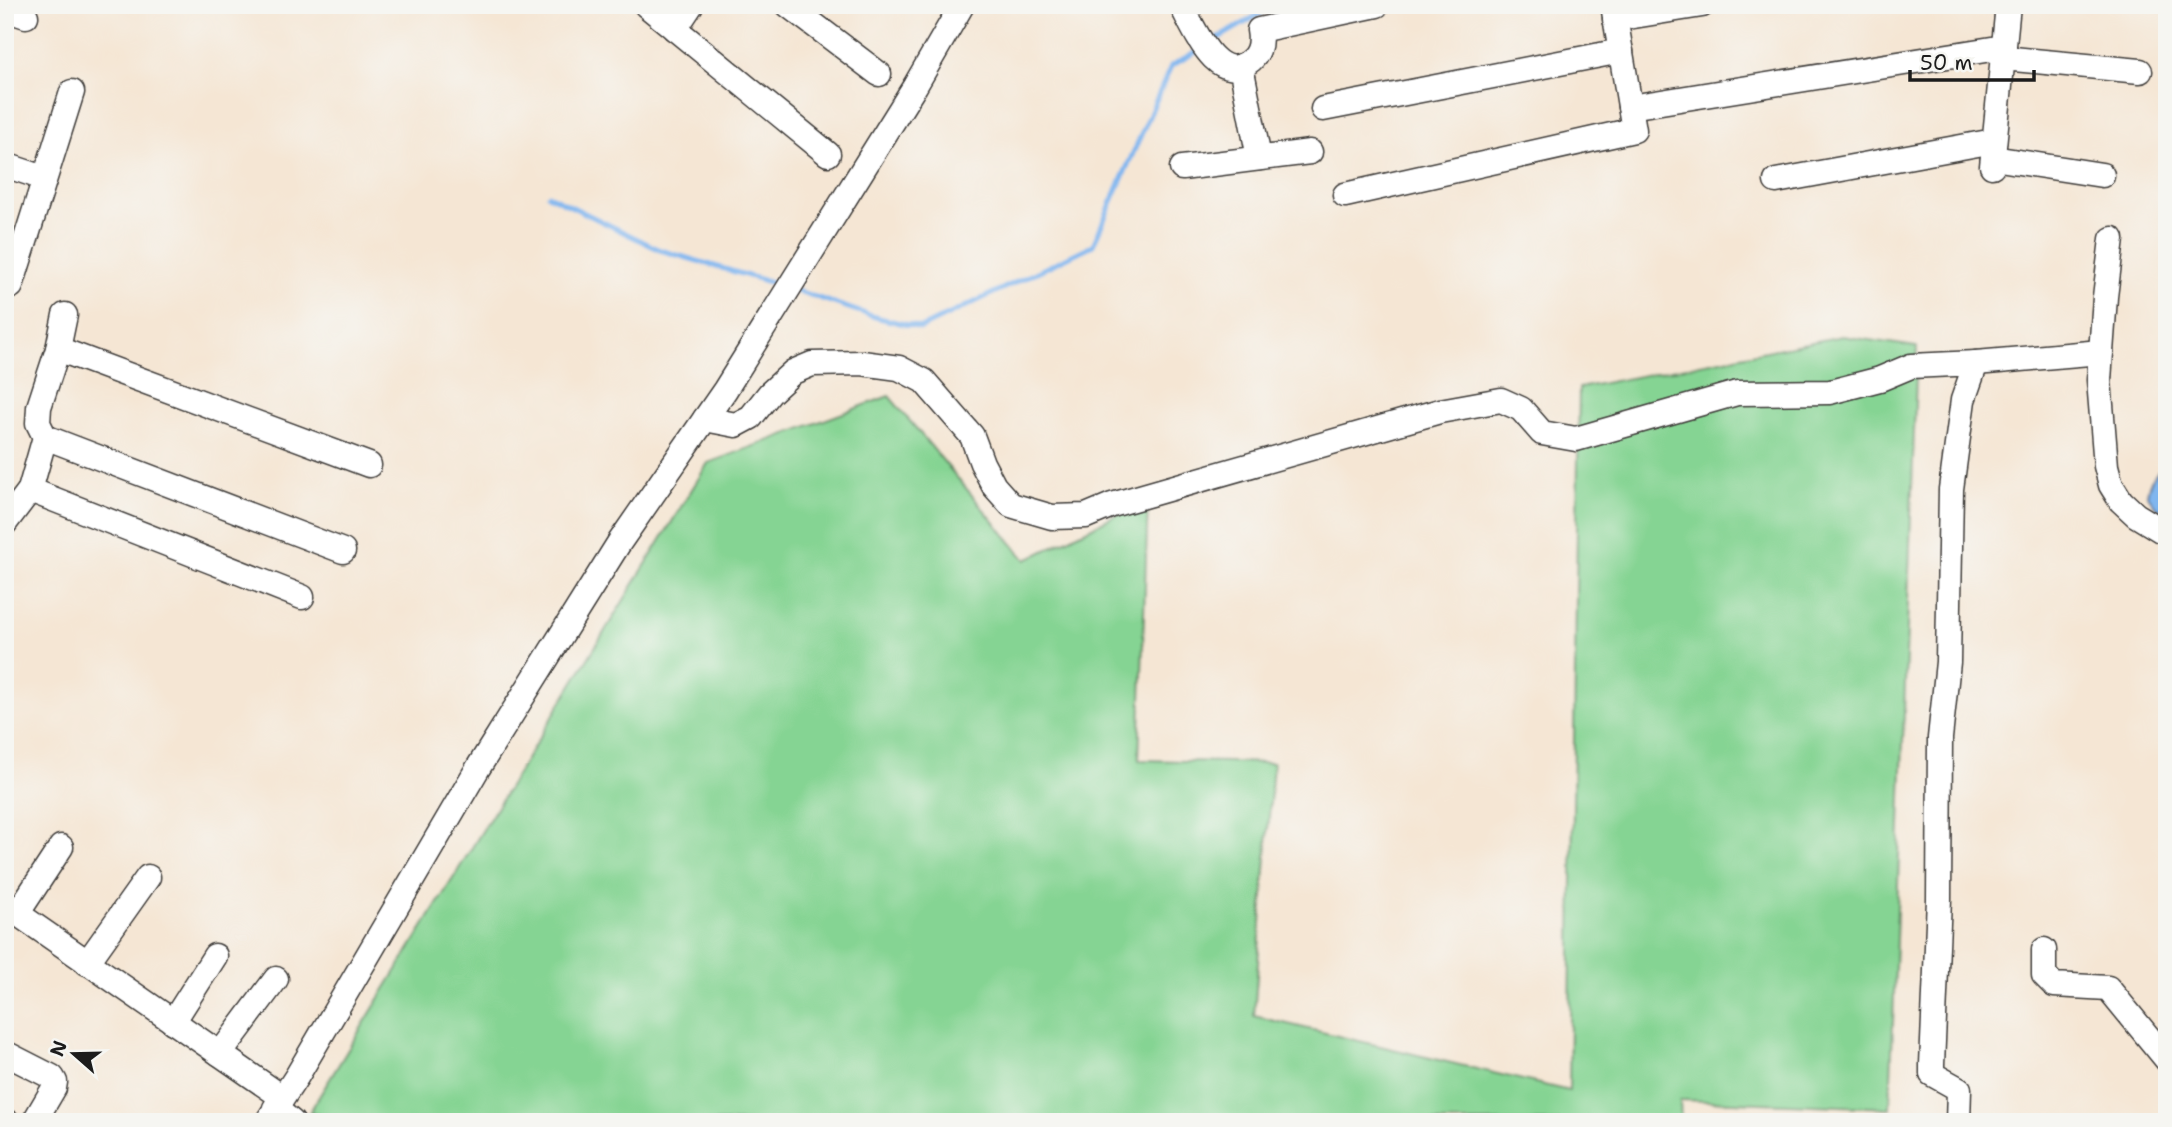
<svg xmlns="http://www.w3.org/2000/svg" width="2172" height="1127" font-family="'Shantell Sans',sans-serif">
  <rect width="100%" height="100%" fill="#f6f6f2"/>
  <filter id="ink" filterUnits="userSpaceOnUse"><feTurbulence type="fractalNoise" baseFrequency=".0143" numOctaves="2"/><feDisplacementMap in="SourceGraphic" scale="14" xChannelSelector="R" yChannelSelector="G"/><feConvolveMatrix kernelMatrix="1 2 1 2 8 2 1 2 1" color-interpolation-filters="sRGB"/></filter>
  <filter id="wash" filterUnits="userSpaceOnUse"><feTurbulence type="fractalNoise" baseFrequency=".00686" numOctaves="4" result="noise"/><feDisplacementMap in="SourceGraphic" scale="28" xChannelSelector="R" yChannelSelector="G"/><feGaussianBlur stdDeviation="1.57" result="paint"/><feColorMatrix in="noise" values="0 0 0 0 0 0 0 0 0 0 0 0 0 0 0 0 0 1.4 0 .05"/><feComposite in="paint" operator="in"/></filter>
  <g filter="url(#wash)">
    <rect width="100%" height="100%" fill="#f5e6d4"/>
    <polygon fill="#d2bfc0" points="309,1113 377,1122 304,1122"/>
    <polygon fill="#85d493" stroke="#507858" stroke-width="2" points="1842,336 1917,347 1890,1108 1680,1100 1681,1122 377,1122 309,1113 708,463 889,396 1026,560 1148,499 1139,760 1273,763 1254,1016 1569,1091 1579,388"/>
    <path fill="#80b6ef" stroke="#4e6986" stroke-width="2" d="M2167 464V511L2156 507 2147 495C2149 480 2154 473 2167 464Z"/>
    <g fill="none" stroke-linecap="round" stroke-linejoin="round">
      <g stroke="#80b6ef" stroke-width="5">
        <polyline points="1210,43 1275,5"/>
        <polyline points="548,195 660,250 783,286"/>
        <polyline points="795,290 875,317 921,328 1093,245 1171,66 1199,50"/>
      </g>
    </g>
  </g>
  <g filter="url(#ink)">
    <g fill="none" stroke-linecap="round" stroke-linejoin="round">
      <g stroke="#3d3a38" stroke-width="27">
        <g id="minor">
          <polyline points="646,5 828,154"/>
          <polyline points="788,5 879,74"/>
          <path d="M1181 5C1194 27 1217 89 1251 60 1260 52 1261 41 1259 30L1377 5"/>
          <polyline points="5,9 26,16"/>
          <polyline points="1615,19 1702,5"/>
          <polyline points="675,29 691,5"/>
          <polyline points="2003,58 2140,71"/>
          <polyline points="1241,66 1259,158"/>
          <polyline points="1630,107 2004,47"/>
          <polyline points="1323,109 1621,51"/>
          <polyline points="1993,158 2102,175"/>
          <polyline points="5,165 44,178"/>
          <polyline points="1992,166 2008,5"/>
          <polyline points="1182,168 1310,152"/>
          <polyline points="1776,181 1994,141"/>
          <polyline points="1345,195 1634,130 1613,5"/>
          <polyline points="2112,239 2105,297 2099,380 2106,466 2111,485 2121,501 2136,515 2167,534"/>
          <polyline points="11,286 72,92"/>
          <polyline points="58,349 369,465"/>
          <polyline points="1976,363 2101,352"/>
          <polyline points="705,419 736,425 751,417 770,393 793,372 812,364 862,363 899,368 924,381 972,436 982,463 994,486 1011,505 1052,517 1086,516 1112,505 1440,411 1501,400 1521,409 1542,433 1576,439 1737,393 1830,392 1880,379 1911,366 1976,363 1963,400 1951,489 1948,662 1940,738 1939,899 1932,1065 1932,1074 1959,1089 1958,1122"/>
          <polyline points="45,437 343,551"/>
          <polyline points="30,490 302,597"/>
          <polyline points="5,523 30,490 45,437 38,423 39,407 58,349 65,315"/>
          <polyline points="5,905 282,1097"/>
          <polyline points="17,914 61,847"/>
          <polyline points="2044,950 2044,975 2054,985 2108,988 2167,1060"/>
          <polyline points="87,963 148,877"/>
          <polyline points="173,1022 215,956"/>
          <polyline points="5,1053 52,1077 55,1082 54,1088 34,1122"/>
          <polyline points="220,1054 276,979"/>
          <polyline points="275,1108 292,1122"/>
          <polyline points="5,1121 7,1122"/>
          <polyline points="267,1122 297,1076 478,768 619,543 725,390 915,86 962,5"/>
        </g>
      </g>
      <use href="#minor" stroke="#fff" stroke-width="24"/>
    </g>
  </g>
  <rect width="2172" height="1127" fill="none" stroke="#f6f6f2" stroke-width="28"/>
  <g transform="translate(74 1054) rotate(290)" stroke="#f6f6f2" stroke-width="5" paint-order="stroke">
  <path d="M0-5L12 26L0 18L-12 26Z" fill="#1c1c1c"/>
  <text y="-10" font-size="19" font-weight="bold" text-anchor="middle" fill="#1c1c1c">N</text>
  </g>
  <path d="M1910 70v10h124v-10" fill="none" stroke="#1c1c1c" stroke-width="3.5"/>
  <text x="1920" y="70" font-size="21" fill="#1c1c1c" stroke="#f6f6f2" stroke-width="5" paint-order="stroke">50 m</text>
</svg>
